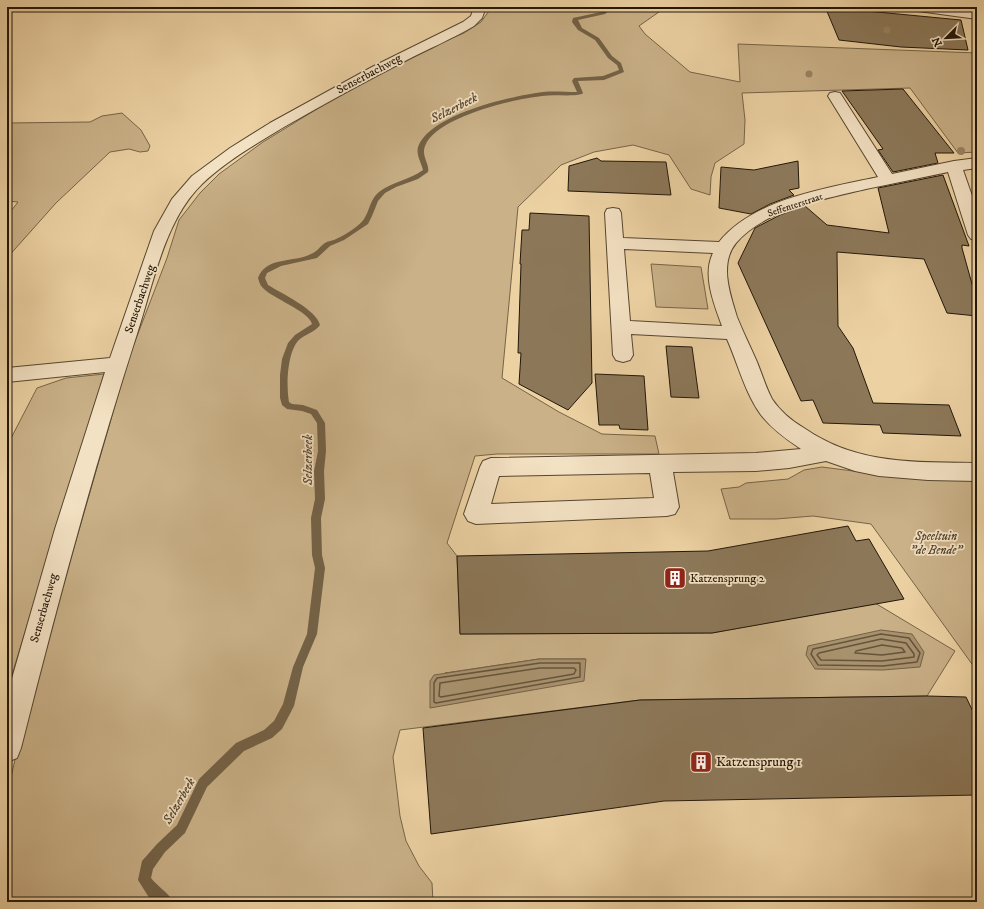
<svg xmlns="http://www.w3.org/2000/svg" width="984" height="909" font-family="'IM FELL DW Pica',serif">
  <rect width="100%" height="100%" fill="#ecd1a2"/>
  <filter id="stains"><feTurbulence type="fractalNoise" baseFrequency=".005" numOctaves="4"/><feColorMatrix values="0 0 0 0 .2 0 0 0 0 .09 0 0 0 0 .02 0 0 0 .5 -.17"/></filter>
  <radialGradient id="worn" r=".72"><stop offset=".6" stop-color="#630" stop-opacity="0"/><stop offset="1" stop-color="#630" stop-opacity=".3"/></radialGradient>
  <g fill="#cab188" stroke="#766448" fill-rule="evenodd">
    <path d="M488 7H666L639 26 645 34 690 72 740 82 738 44 977 53V152L958 153 910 88 742 93 745 120 744 144 715 163 711 177 710 195 691 189 669 155 633 145 594 152 561 165 518 207 502 378 559 412 602 434 655 436 659 454H497L475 456 447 543 457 556 460 634 712 633 875 603 955 651 927 696 640 700 400 730 393 757 400 816 406 841 419 866 432 883 433 902H7V795L24 720 129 357 167 258 179 220 200 193 219 174 263 142 348 90 413 55 464 33 481 22 489 11ZM539 659H585L445 673Z"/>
    <polygon points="122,113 141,130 150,146 148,151 140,152 129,149 110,152 56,203 7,258 7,216 18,202 7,201 7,123 90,122 102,116"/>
    <polygon points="651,264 701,267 708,309 656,307"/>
    <polygon points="104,374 7,691 7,446 37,388 66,378"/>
    <polygon points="822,467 876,474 977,479 977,671 871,524 813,516 776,519 730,519 721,489 739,487 746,483 788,479 804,470"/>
  </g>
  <g fill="#a8926e" stroke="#736146">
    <polygon points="881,630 912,634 924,652 920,667 883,670 815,669 806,655 808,646"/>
    <polygon points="539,659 586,659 584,681 430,708 430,681 434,675"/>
  </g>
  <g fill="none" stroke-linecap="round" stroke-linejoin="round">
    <g stroke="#66543c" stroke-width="1.5">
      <polygon points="881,634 909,638 920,653 917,662 883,666 818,665 811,654 813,649"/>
      <polygon points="881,639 906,643 914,654 914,657 882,661 821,660 817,655 819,653"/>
      <polygon points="882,645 902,648 905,652 882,655 855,653 856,651"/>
      <polygon points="540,663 580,663 580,677 436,703 434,702 434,683 437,678"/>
      <polygon points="540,668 574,668 576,670 574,674 441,697 439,696 440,683"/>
    </g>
    <path fill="#736146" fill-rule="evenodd" d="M608 7H613L605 14 578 20 582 28 599 38 612 56 621 63 624 72 604 80 578 81 583 93 582 94C569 97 556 94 542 96 514 99 436 117 425 146 421 156 430 164 428 172L418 179 396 187 385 193 378 201 372 216 368 224 344 240 330 246 317 258 281 266 267 273 265 278 268 285C281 293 317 310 320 325 315 332 306 334 300 339 287 350 286 386 289 402L292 404 303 405 317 410 325 423 326 451 324 471 325 499 321 518 322 555 325 568 317 634 303 667 294 706 282 729 272 738 244 751 207 787 185 833 165 852 153 869 151 878C157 886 169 893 173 902H156L148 896 138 880 142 861 157 844 177 825 199 779 236 743 264 730 274 721 283 704 293 667 307 634 315 568 312 555 311 518 315 499 314 471 318 451 317 423 311 414 302 411 287 409 282 405 280 398V375L282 359 288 343 295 335 312 324C309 311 271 298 262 287 260 285 259 281 258 278 266 256 294 263 311 254 317 252 320 246 325 243 328 241 331 241 334 240 343 236 359 227 364 219 370 210 370 199 379 192 392 182 409 180 423 170 421 162 416 155 418 147 430 114 512 96 543 92 554 91 565 92 577 92L572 81 574 78 603 76 619 70 617 65 608 58 595 40 578 30 572 22 573 18 601 12Z"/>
  </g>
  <g fill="#8c7859" stroke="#231709">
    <polygon points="826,9 856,10 961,20 968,50 901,47 839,40"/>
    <polygon points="903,89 954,153 935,153 938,163 893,172 878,150 883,149 842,91"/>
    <polygon points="597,158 601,161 666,162 671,195 568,191 569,166"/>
    <polygon points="798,161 799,188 789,190 794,195 770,204 751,214 719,208 721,167 754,170"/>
    <polygon points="943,175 969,246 962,245 962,248 977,302 977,316 947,313 924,259 837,252 838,326 853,348 873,403 949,405 961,436 883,433 880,425 823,423 813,400 801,401 738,263 755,228 780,215 805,206 827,225 889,233 878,188"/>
    <polygon points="530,213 589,216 592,383 568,410 519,384 521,353 518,353 521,264 520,264 522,230 529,230"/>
    <polygon points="666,346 692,347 699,398 671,397"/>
    <polygon points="595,374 644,376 648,430 620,429 619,425 599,425"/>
    <polygon points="848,526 856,541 869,539 904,599 712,633 460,634 457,556 708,551"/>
    <polygon points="927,696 966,697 977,720 977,795 664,801 431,834 423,728 640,700"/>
  </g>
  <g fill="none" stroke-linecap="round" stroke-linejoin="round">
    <g stroke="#55462f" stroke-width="2">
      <g id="minor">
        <path d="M474 7H486L482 18 474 26C452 39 428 49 405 61 364 82 324 104 284 127 256 144 226 161 202 184 164 221 153 285 137 334 93 470 56 609 21 748L17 758 7 762V696L55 529 105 372 7 382V368L110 358 154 231 172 199 192 176 230 148 270 123 372 67 463 22 471 16Z"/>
        <polygon points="912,7 945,7 977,11 977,19 918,11 914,10"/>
        <path d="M835 92 840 93 892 174 954 161 977 158V168L963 170 977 210V240L971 239 968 235 948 172C921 178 894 183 866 189 825 199 765 209 736 243 719 264 730 294 737 317 743 332 750 346 757 362 762 374 766 388 772 399 780 411 792 421 804 428 857 465 915 462 977 463V481L928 480 879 476 855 471 826 461 789 468 756 471 673 472 679 507 675 514 667 516 476 524 468 521 464 514 480 467 483 461 491 458 756 453 801 449C786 439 772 429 761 415 745 393 738 364 727 339L631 334 633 355 630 360 623 362 616 360 613 355 605 213 607 209 613 208 619 209 621 213 623 238 719 242C753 199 827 188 878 177L828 96 830 93ZM624 249 713 253C702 275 714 304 722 326L630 321ZM650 473 654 498 491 504 499 476Z"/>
      </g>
    </g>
    <use href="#minor" fill="#f3e1c3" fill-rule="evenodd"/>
  </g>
  <g fill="#998463">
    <circle cx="887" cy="30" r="3.5"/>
    <circle cx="809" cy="74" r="3.5"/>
    <circle cx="961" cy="151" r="4"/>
  </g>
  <defs>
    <g id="building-square" transform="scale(1.15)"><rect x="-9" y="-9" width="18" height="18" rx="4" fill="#8f2418" stroke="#f3e1c3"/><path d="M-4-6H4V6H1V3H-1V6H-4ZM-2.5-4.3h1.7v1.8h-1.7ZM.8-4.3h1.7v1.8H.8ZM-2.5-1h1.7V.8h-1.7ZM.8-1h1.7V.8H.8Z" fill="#fff"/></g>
  </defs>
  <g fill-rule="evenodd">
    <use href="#building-square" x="675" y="578"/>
    <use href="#building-square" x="701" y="762"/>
  </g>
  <g text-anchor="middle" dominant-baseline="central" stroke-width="3.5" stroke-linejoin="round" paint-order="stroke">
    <g font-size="10" fill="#231709" stroke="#f3e1c3">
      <text transform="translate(795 205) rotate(-18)">Seffenterstraat</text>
    </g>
    <g font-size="12" fill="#231709" stroke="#f3e1c3">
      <text transform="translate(369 74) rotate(-28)">Senserbachweg</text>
      <text transform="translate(140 299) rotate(-71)">Senserbachweg</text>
      <text transform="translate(44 608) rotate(-74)">Senserbachweg</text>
    </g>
    <g font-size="12" font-style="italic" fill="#55452f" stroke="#f3e1c3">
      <text x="936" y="536">Speeltuin<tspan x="936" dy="14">"de Bende"</tspan></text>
    </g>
    <g font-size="12" fill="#231709" stroke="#f3e1c3" text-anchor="start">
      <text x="690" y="578">Katzensprung 2</text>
    </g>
    <g font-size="13" font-style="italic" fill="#584831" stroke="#f3e1c3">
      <text transform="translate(454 108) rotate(-27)">Selzerbeek</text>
      <text transform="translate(308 460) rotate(-90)">Selzerbeek</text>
      <text transform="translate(179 801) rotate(-60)">Selzerbeek</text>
    </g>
    <g font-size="14" fill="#231709" stroke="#f3e1c3" text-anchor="start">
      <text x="716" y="762">Katzensprung 1</text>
    </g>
  </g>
  <rect width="984" height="909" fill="none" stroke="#ecd1a2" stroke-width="24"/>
  <rect x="8" y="8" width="968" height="893" fill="none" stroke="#231709" stroke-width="2"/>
  <rect x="12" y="12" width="960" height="885" fill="none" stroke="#231709"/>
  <g transform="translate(946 38) rotate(246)" stroke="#f3e1c3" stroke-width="3" paint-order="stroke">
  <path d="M0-3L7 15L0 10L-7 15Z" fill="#231709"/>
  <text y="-6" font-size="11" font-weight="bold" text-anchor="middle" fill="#231709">N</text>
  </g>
  <rect width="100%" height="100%" filter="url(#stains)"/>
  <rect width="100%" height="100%" fill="url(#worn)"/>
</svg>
